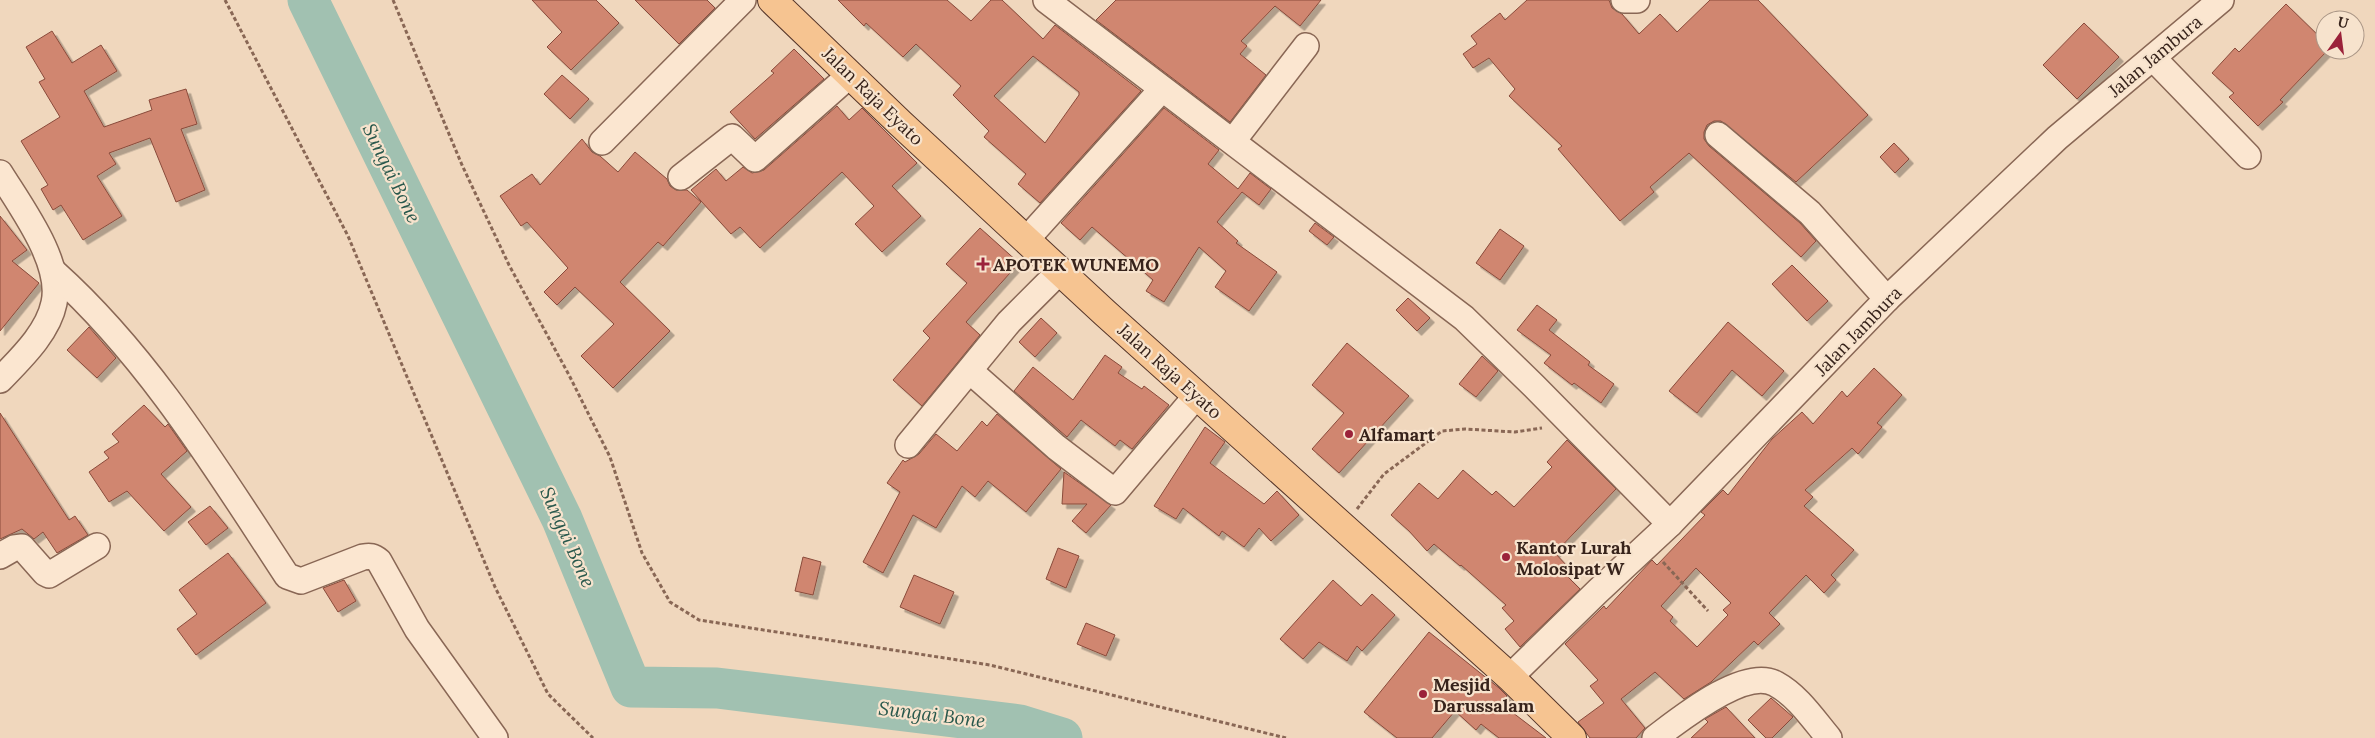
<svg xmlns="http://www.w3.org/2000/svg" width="2375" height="738" font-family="Lora,serif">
  <defs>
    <filter id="shadow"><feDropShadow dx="4.5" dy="4.5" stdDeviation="0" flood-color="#0004"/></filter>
  </defs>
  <rect width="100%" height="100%" fill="#f0d7bd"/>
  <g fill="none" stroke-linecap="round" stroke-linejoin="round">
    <polyline stroke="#a1c1b1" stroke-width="41" points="308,0 562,519 631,687 717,688 1020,725 1062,738"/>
  </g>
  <g fill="#d08670" stroke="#894a3a" fill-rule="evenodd" filter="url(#shadow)">
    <polygon points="532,0 596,0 619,23 571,70 547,47 562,32"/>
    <polygon points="635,0 707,0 715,8 679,44"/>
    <path d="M838 0H947L971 21 991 0H1002L1043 39 1055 25 1141 91 1040 203 1018 184 1026 174 984 137 989 131 953 95 961 86 916 44 903 57 866 23 864 26ZM1033 56 1079 92V95L1045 143 994 96Z"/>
    <polygon points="1116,0 1321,0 1300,26 1275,6 1241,41 1247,46 1240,54 1266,75 1230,122 1096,20"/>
    <polygon points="1527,0 1609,0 1612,8 1622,14 1639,34 1660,14 1677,32 1710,0 1758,0 1868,115 1796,182 1721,121 1714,121 1707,125 1704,132 1704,139 1709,146 1800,223 1816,241 1801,257 1689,153 1650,187 1654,192 1620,221 1558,149 1562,146 1509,96 1515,89 1489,58 1473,68 1463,54 1477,44 1471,36 1500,13 1505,20"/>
    <polygon points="2286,4 2325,42 2325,50 2328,50 2280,100 2283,102 2258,126 2229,97 2234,93 2212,73 2235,48 2239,52"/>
    <polygon points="2084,23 2119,57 2077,99 2043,65"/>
    <polygon points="52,31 72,63 101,45 117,71 84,91 104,127 152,110 149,100 186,89 197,124 181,129 205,190 176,202 150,138 109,153 116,164 97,176 122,216 83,240 61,205 53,210 41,189 48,185 21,141 60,117 39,82 45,79 26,47"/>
    <polygon points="794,49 824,79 755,139 730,112 774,73 771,71"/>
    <polygon points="562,75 589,99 570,119 544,94"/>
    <polygon points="837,106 849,120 862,108 917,163 892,186 921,216 882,252 855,224 874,206 842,172 760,248 740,227 731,234 691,190 716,169 726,181 743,167 752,173 764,170"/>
    <polygon points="1164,108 1219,150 1208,164 1238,189 1250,173 1271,189 1259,205 1242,192 1217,222 1238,241 1236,243 1277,272 1249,311 1215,287 1226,271 1199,247 1164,302 1146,291 1153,280 1092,227 1080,240 1061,223"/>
    <polygon points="582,139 592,152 600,156 618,172 635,152 667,179 670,186 676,190 687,190 701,202 663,246 658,242 620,282 670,331 613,388 581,356 614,324 575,287 557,305 544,292 568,268 527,222 521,226 500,196 532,174 540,185"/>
    <polygon points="1894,143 1909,159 1895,173 1880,157"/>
    <polygon points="0,216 27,250 12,261 39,283 0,331"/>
    <polygon points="1315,223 1334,237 1327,245 1309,231"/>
    <polygon points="980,228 1019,263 966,322 980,335 922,406 893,380 930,338 923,331 967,283 946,264"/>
    <polygon points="1500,229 1524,246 1500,280 1476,263"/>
    <polygon points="1792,265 1828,301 1807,321 1772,284"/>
    <polygon points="1408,298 1430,318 1417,331 1396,310"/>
    <polygon points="1537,305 1557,320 1549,330 1590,362 1588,365 1614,384 1601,403 1574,383 1572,385 1544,363 1551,355 1517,330"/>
    <polygon points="1041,318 1057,333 1035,357 1019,342"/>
    <polygon points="1728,322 1784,371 1762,396 1732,370 1697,413 1669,391"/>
    <polygon points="89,327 116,358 97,378 67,350"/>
    <polygon points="1347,343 1409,396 1339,473 1312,449 1344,413 1312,385"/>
    <polygon points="1105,355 1122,367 1118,373 1142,389 1144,386 1169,405 1132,449 1120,440 1115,446 1081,420 1067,437 1014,391 1033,367 1073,400"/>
    <polygon points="1482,356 1498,371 1476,397 1459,384"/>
    <path d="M1874 368 1902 395 1877 423 1882 427 1858 454 1852 448 1805 490 1813 497 1804 506 1854 550 1831 575 1836 580 1824 593 1806 575 1769 613 1780 624 1758 645 1754 641 1711 682 1684 699 1655 672 1621 699 1645 728 1636 738H1590L1578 722 1604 703 1590 686 1598 680 1565 644 1604 606 1606 609 1652 560 1657 565 1705 515 1701 512 1723 490 1728 495 1772 439 1802 412 1813 424 1842 391 1847 397ZM1696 568 1731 603 1723 610 1728 615 1697 647 1670 621 1673 617 1661 606Z"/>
    <polygon points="144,405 165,427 168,424 187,451 161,474 191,507 164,531 127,491 109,502 89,472 109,458 104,452 119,442 112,434"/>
    <polygon points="0,413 69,520 75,516 88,535 57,553 43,532 34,539 22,529 0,539"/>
    <polygon points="997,414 1061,469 1026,512 988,481 975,497 962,486 936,528 913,515 883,573 863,562 900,492 887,483 903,460 905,462 919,454 936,434 957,451 982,421 987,426"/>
    <polygon points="1205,427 1225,442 1210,463 1264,504 1277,491 1299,515 1271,541 1259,528 1244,547 1222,531 1219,536 1183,508 1176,519 1154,506"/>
    <polygon points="1567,440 1616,489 1555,553 1567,566 1562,571 1580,589 1520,647 1505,629 1514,621 1502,608 1506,605 1461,565 1460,566 1434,544 1427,551 1409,531 1391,515 1419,483 1438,499 1463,470 1492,495 1496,491 1514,507 1552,467 1547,462"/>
    <polygon points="1064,472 1111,505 1086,533 1072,521 1087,504 1062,504"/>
    <polygon points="210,506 228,528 206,545 188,522"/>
    <polygon points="1058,548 1079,556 1066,588 1046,579"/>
    <polygon points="228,553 266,603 196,655 177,629 197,614 179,590"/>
    <polygon points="803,557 821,562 813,595 795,591"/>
    <polygon points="914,575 954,592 940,624 900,607"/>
    <polygon points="344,580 356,601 338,612 323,588"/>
    <polygon points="1333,580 1361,606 1372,594 1395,615 1362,651 1357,646 1347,661 1319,642 1303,659 1280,639"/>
    <polygon points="1086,623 1115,635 1106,656 1077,644"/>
    <polygon points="1429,632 1499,688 1507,696 1500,703 1546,738 1499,738 1481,724 1476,730 1455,711 1432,738 1397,738 1364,712"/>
    <polygon points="1771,698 1793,717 1772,738 1766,738 1748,720"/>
    <polygon points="1726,707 1755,738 1691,738 1708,722 1705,719"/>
  </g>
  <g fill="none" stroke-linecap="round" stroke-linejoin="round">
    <g stroke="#896755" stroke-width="28">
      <g id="minor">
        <polyline points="1046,0 1464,318 1534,386 1670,524"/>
        <polyline points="1624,0 1637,0"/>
        <polyline points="2153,58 2248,156"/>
        <polyline points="1718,135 1810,213 1887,299"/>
        <polyline points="1233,141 1306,46"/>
        <polyline points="602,142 743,0"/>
        <path d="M0 173C21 207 63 263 54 303 48 333 20 359 0 380"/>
        <polyline points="681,177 732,137 755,159 850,75"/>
        <polyline points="1026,240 1162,89"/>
        <path d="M54 272C149 357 218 471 287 576L301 581 363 557C370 556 373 556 379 561L417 629 495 738"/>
        <polyline points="970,371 1056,447 1115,492 1197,395"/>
        <polyline points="908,445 1009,322 1060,271"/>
        <polyline points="0,556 14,548 22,547 45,573 49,575 97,546"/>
        <polyline points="1510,677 1598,591 1670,524 1887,299 2057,138 2221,0"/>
        <path d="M1655 738C1679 720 1745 666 1776 684 1798 696 1813 719 1829 738"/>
      </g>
    </g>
    <g stroke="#56362a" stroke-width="30">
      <polyline id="major" points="772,0 900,123 1105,313 1510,677 1572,738"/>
    </g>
    <g stroke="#896755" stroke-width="3" stroke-dasharray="4 2.5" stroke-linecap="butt">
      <polyline points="225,0 348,236 495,587 548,694 593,738"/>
      <polyline points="393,0 462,165 509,265 569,375 610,457 642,553 670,602 699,620 990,665 1286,738"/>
      <polyline points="1357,509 1384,474 1442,431 1465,429 1515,432 1542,428"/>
      <polyline points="1663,562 1708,611"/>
    </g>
    <use href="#minor" stroke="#fbe6d0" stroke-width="25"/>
    <use href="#major" stroke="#f6c491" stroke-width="28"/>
  </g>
  <g fill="#9b223a" stroke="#f7e3cd" stroke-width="2">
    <path d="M980.5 256.5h5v5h5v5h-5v5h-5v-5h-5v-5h5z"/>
    <circle cx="1349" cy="434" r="5"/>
    <circle cx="1506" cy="557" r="5"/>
    <circle cx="1423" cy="694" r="5"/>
  </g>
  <g text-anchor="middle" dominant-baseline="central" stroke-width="4.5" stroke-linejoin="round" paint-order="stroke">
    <g font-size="18" fill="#37231b" stroke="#f7e3cd">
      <text transform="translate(2155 56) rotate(-40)">Jalan Jambura</text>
      <text transform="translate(873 96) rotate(44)">Jalan Raja Eyato</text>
      <text transform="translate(1858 331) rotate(-46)">Jalan Jambura</text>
      <text transform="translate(1170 371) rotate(42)">Jalan Raja Eyato</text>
    </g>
    <g font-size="18" font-weight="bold" fill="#37231b" stroke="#f7e3cd" text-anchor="start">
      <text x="993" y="264">APOTEK WUNEMO</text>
      <text x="1359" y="434">Alfamart</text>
      <text x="1516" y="547">Kantor Lurah<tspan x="1516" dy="21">Molosipat W</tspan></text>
      <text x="1433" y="684">Mesjid<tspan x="1433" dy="21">Darussalam</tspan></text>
    </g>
    <g font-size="19" font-style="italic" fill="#29584c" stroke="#f7e3cd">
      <text transform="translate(392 173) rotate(64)">Sungai Bone</text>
      <text transform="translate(568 537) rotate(66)">Sungai Bone</text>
      <text transform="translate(932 714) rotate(7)">Sungai Bone</text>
    </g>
  </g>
  <g transform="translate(2340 35) rotate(14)"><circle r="24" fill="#f7e3cd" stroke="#aa9686"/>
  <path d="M0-4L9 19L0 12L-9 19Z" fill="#9b223a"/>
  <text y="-8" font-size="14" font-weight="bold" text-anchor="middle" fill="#37231b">U</text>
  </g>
</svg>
